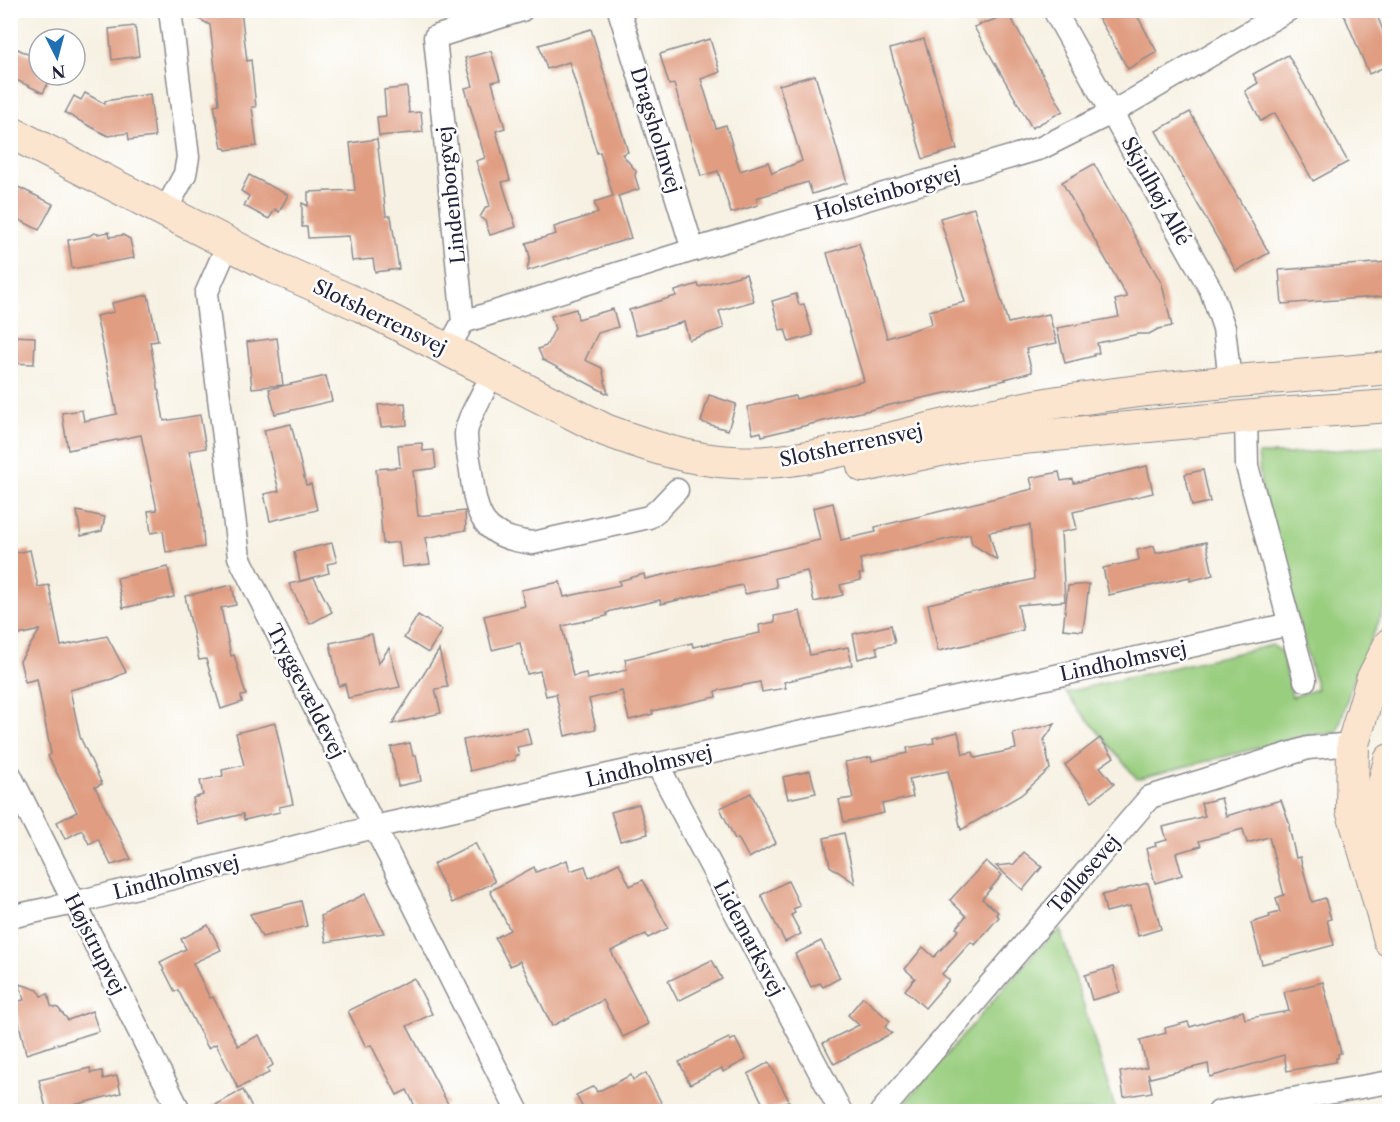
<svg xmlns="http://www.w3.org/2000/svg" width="1400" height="1122" font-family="'Libre Caslon Text',serif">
  <rect width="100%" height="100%" fill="#fff"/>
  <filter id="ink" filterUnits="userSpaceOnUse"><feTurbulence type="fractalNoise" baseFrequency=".0167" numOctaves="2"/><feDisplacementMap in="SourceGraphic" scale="12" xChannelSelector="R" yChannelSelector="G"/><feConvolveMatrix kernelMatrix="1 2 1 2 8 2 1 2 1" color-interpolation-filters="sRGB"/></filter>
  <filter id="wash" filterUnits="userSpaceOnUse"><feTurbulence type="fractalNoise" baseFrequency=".008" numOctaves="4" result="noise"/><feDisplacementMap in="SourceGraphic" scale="24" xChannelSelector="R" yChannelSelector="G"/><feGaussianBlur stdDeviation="1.35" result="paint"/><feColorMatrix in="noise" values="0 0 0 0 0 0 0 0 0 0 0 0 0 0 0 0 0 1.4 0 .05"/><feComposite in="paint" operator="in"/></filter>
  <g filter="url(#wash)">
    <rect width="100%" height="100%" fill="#f6f1e2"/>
    <g fill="#9ace7f" stroke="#5e785d" stroke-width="1.5">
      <polygon points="1389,446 1389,598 1352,684 1337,733 1309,735 1137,779 1065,692 1272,645 1282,652 1292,697 1317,689 1261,485 1258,454 1288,454"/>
      <polygon points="1060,929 1116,1111 898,1111 1034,953"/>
    </g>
    <g id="blocks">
      <g fill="#e09d81">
        <polygon points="216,10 241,10 247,61 251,60 256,107 252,107 257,146 226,150 225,148 222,148 214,105 219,104 210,25 190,14"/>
        <polygon points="1094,10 1134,10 1157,52 1128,69"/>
        <polygon points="1342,10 1375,10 1389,46 1389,65 1369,74"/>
        <polygon points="1009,14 1063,111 1032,128 974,27"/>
        <polygon points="135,26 139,56 112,60 109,29"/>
        <polygon points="591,29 628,152 622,154 636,171 635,176 639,189 618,196 631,238 527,271 530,257 526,243 556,234 554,227 598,213 594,202 613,196 600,152 597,153 569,62 547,69 539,45"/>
        <polygon points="710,39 720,72 701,79 716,128 726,125 740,171 768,162 772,173 802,161 779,85 815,75 847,183 812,194 808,182 756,198 758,205 731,213 718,171 701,176 674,84 669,85 660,54"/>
        <polygon points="924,39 957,149 923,159 890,49"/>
        <polygon points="18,49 39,60 39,75 51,78 43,93 10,77 10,64"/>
        <polygon points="491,51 500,80 492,82 505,128 496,131 510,180 502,182 516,227 490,235 485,221 480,217 486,207 490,206 476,161 485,158 465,88 473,86 465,58"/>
        <polygon points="1288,55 1348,162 1313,181 1275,113 1261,121 1245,91 1258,83 1253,74"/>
        <polygon points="407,87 409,113 421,112 423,132 379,136 377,117 386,116 384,90"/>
        <polygon points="85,93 105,104 105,101 150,94 155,137 129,140 128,133 108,136 65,113 74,96 81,100"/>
        <polygon points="1190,112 1269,253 1236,271 1156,131"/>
        <polygon points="377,139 386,216 391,216 399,269 375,272 373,259 352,261 349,236 308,238 307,227 302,227 302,203 308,206 308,192 355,190 350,143"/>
        <polygon points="1094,164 1162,284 1172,326 1158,329 1149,334 1138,334 1097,343 1099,353 1094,354 1094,356 1065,363 1057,328 1119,317 1115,300 1127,297 1062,182"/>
        <polygon points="249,175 288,195 279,212 275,209 269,219 244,206 249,196 241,191"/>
        <polygon points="10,183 53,204 39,230 10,215"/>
        <polygon points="974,208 1008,323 1049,314 1057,343 1026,349 1032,372 1005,379 1006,380 890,405 762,436 761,432 753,434 747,407 795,396 796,399 864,381 827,253 859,243 887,338 932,324 929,311 965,302 940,218"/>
        <polygon points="109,232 110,237 123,235 130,239 134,258 72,269 68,240 89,236 94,233 98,234"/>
        <polygon points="1389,262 1389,296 1282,304 1279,270"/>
        <polygon points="746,274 754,301 719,311 724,328 689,340 684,322 636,335 629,310 676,296 675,291 698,284 699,287"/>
        <polygon points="796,294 799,305 804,304 813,335 789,342 785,329 780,330 772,301"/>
        <polygon points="148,295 158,341 150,342 164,421 200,415 206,448 189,451 202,512 204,547 166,552 163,531 151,533 148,511 157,510 141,435 68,450 62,413 82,410 84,421 117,414 96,316 114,312 112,303"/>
        <polygon points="576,309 578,319 613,309 618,327 598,333 585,360 602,368 608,394 543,360 538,349 546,346 555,329 551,316"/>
        <polygon points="10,336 35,337 34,364 10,363"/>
        <polygon points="277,338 283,385 252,388 247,342"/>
        <polygon points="326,376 332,401 275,414 269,389"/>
        <polygon points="709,395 736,404 728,430 701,422"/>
        <polygon points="405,403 407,425 381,427 378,405"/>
        <polygon points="291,424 306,485 311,484 317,510 270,521 264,494 279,491 264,430"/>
        <polygon points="422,443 423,451 434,450 436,468 413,471 418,516 465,511 466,530 425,538 430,564 402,567 399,542 383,544 376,469 400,467 398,445"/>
        <polygon points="1147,466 1153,493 1073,512 1077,529 1061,532 1065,601 1018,605 1023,630 991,639 938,651 928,604 1034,579 1030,525 989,532 997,560 972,544 970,534 860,559 863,574 859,574 861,580 840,585 843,595 814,602 807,571 775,578 777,587 745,594 742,585 661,604 660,600 611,611 607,613 607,616 562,626 573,676 586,673 587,679 627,670 625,659 692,643 693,647 760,633 759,625 775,622 774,616 800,611 810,655 848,647 852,665 784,682 786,688 762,692 760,682 715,691 716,697 652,711 653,714 629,720 622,691 589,699 596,729 565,736 556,694 546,696 540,671 527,674 520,643 492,650 484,616 525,606 521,590 560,582 564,597 620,585 619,581 644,574 645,579 820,540 813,508 833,503 841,540 876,532 875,527 1033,489 1030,478 1059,472 1061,481 1073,479 1074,483"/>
        <polygon points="1203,470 1210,502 1192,506 1185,474"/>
        <polygon points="77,511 105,517 102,531 81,536"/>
        <polygon points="1206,542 1213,575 1190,581 1190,577 1109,595 1103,568 1139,560 1137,550 1154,546 1156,553"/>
        <polygon points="332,543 337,562 327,564 329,573 300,581 294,552"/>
        <polygon points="30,550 38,587 49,585 61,646 107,636 126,672 112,679 70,690 80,737 102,784 95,787 131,859 111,865 98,839 89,844 82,830 65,839 57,822 77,812 48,756 51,754 37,679 25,682 20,661 40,630 10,637 10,554"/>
        <polygon points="168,567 174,597 123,608 117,578"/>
        <polygon points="314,578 332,612 310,624 289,584"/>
        <polygon points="1089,584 1083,631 1063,629 1068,586"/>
        <polygon points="232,585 236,605 221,608 231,656 234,655 246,695 241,696 242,702 221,709 206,659 199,660 185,596"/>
        <polygon points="418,615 442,630 428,653 404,638"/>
        <polygon points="891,625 895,643 876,647 878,654 858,659 853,634"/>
        <polygon points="372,634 378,664 389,648 400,687 348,698 345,684 339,686 330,643"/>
        <polygon points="439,650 448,687 435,689 441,713 392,724"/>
        <polygon points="275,723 293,804 279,807 280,812 244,820 243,814 198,825 192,803 194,803 193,798 203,795 200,781 223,776 222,770 244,765 236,733"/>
        <polygon points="1055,724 1044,740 1050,769 1021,795 961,830 948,771 909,779 913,797 882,804 884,813 844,822 839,800 853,798 845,762 871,757 872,761 908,753 907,748 934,743 933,738 958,732 963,754 973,752 975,758 1016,749 1013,733"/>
        <polygon points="527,728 531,744 517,747 519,755 515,756 515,760 470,771 463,740"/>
        <polygon points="1100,738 1114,757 1100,767 1114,784 1092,801 1065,765"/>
        <polygon points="410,743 413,756 416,755 421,781 398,786 391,747"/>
        <polygon points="810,771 816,793 788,799 783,777"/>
        <polygon points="751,793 776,843 749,858 738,838 735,839 720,808"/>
        <polygon points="1221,798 1226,816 1281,800 1290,825 1289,827 1296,858 1300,857 1312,902 1325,898 1331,919 1327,920 1334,945 1262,964 1251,923 1270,917 1269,915 1280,912 1276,898 1284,895 1269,837 1247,843 1243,829 1199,841 1201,846 1176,853 1182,875 1155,883 1146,849 1156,846 1155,843 1167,840 1163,827 1205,816 1201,803"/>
        <polygon points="639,804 648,834 620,841 611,812"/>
        <polygon points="844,833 855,883 830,866 824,838"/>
        <polygon points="475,843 495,882 452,903 433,864"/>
        <polygon points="1024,852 1042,867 1023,890 996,866 1014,864"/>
        <polygon points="567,860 570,871 585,866 589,878 619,863 630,886 643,880 668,928 648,938 646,934 611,951 648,1024 623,1037 603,1000 552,1026 520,961 510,966 495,938 510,930 490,891 534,867 536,872"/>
        <polygon points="986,861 1002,875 982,899 998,912 996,914 999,917 975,945 971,942 942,974 949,980 925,1008 905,990 915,978 905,969 923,947 934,957 959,930 956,928 966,916 950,900"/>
        <polygon points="788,881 800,906 793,909 795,913 791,915 801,934 785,942 761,895"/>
        <polygon points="1148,883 1161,929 1138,936 1130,906 1106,912 1102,895"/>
        <polygon points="365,894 384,933 326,942 321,916"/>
        <polygon points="301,901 307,926 262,937 250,914"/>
        <polygon points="208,925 221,950 193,963 210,998 213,997 238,1046 259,1035 273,1065 267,1069 269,1073 238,1088 216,1044 208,1048 178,990 175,992 160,962 186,949 181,939"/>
        <polygon points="821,941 840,978 823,987 820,983 811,987 795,954"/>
        <polygon points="712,960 722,979 678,1001 668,981"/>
        <polygon points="1113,967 1120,992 1092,1000 1085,975"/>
        <polygon points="414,978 432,1014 407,1026 448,1104 433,1112 418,1112 407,1090 397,1095 371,1045 366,1047 348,1011"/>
        <polygon points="1323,982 1341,1053 1338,1054 1338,1058 1336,1058 1336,1062 1287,1071 1284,1055 1210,1077 1208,1064 1150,1078 1148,1073 1152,1092 1124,1097 1120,1072 1147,1067 1140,1040 1166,1033 1165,1028 1188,1022 1190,1027 1243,1011 1245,1019 1289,1011 1284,992"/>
        <polygon points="20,984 38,990 41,996 48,994 51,1006 58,1008 68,1020 92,1011 99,1031 26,1054 14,1002 24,1000"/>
        <polygon points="863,997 890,1021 885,1027 892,1033 834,1064 823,1043 859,1025 848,1015"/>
        <polygon points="729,1038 730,1041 735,1038 746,1060 723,1072 722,1068 690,1084 679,1062"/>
        <polygon points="769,1062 789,1101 767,1112 748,1074"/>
        <polygon points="90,1068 91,1073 102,1071 103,1079 117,1076 121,1093 47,1112 39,1080"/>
        <polygon points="646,1073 666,1112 585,1112 576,1095 594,1086 597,1092 631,1075 633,1080"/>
        <polygon points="243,1090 254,1112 201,1112"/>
      </g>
    </g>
  </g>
  <g filter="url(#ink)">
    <use href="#blocks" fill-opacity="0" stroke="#8c8a8e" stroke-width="1.5"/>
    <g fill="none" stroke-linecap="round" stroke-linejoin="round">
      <g stroke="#8c8a8e" stroke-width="25">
        <g id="street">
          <polyline points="619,10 693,250"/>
          <polyline points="1054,10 1211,290 1224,328 1230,382"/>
          <polyline points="165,211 185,174 188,157 170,10"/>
          <polyline points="228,244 206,294 239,557 518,1112"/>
          <polyline points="463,322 693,250 1041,148 1111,113 1288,10"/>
          <polyline points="448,349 463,322 435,37 522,10"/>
          <path d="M484 390C478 404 467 419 466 434 466 446 469 459 471 471 476 517 482 537 533 543L649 517 658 510 677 490"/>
          <polyline points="1246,418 1247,466 1305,680"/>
          <polyline points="657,764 841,1112"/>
          <polyline points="10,775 180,1112"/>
          <polyline points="10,917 74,903 374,827 1290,624"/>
          <polyline points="881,1112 1150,797 1308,748 1353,744"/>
          <polyline points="1219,1112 1390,1082"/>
        </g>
      </g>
      <g stroke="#8c8a8e" stroke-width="34">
        <g id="secondary">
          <path d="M10 132 278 269 362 306 605 430C646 445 688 460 732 462 790 466 846 449 901 436 951 423 1001 412 1052 403 1163 385 1277 378 1390 368"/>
          <polyline points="863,466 964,445 1012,439 1264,415 1390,406"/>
          <polyline points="1390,644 1372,680 1353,744 1352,810 1372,875 1390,941"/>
          <polyline points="1373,865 1384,783 1390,760"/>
        </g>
      </g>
      <use href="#street" stroke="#fff" stroke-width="22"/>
      <use href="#secondary" stroke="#fbe5cf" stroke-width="32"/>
    </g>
  </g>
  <g text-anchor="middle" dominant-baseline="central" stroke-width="5" stroke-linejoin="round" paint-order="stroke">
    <g font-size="20" fill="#22223b" stroke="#fff">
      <text transform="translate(656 130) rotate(73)">Dragsholmvej</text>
      <text transform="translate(1156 191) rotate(61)">Skjulhøj Allé</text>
      <text transform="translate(887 193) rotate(-16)">Holsteinborgvej</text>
      <text transform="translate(451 195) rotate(-96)">Lindenborgvej</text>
      <text transform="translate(380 317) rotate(26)">Slotsherrensvej</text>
      <text transform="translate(851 445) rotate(-12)">Slotsherrensvej</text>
      <text transform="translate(1123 661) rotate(-12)">Lindholmsvej</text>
      <text transform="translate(306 691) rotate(63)">Tryggevældevej</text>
      <text transform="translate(649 766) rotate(-13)">Lindholmsvej</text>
      <text transform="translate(1084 874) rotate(-49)">Tølløsevej</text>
      <text transform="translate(176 877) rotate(-14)">Lindholmsvej</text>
      <text transform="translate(749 938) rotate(62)">Lidemarksvej</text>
      <text transform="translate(95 944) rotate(63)">Højstrupvej</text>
    </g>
  </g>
  <rect width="1400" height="1122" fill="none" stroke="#fff" stroke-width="36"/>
  <g transform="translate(57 57) rotate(174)"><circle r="28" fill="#ffffff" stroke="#a7a7b1" stroke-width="1.5"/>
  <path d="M0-4.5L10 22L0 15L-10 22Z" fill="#1f6fb2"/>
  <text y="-9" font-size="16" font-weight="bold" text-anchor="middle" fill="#22223b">N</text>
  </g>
</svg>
